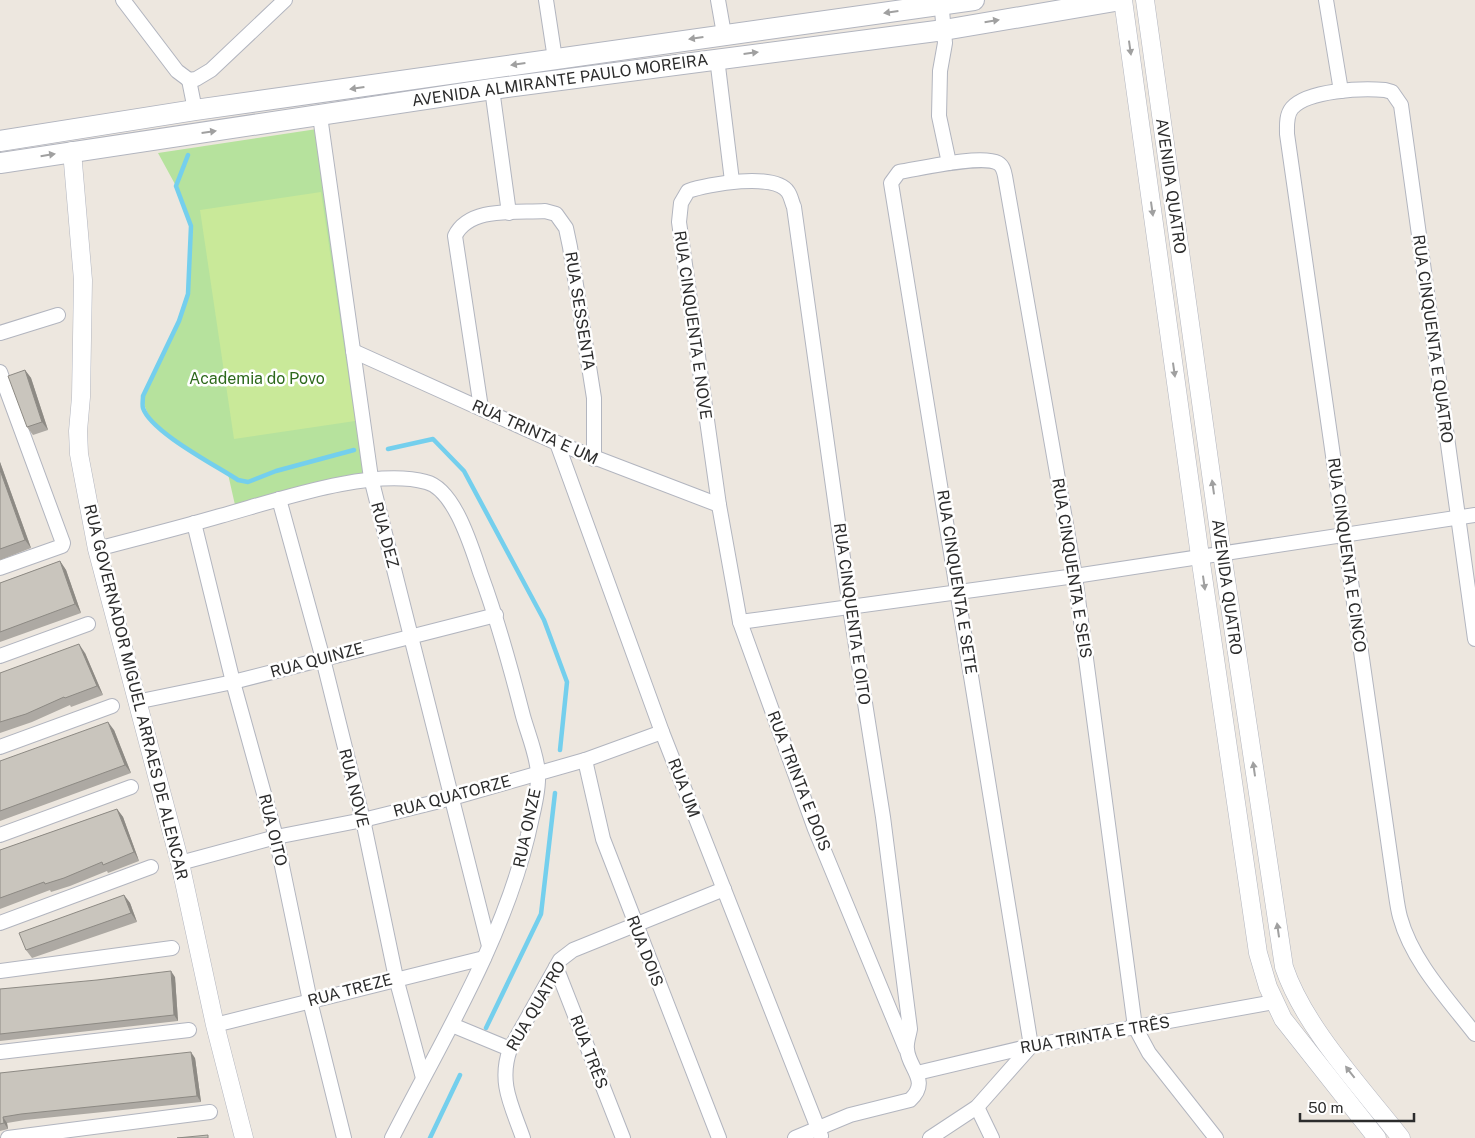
<svg xmlns="http://www.w3.org/2000/svg" width="1475" height="1138" font-family="'Public Sans',sans-serif">
  <rect width="100%" height="100%" fill="#ede7df"/>
  <path fill="#b6e29d" d="M317 129 366 474 235 505 228 474C200 455 145 434 143 396L179 321 188 294 191 269V226L176 186 158 153Z"/>
  <polygon fill="#c9e999" points="321,192 355,421 234,439 200,210"/>
  <g fill="none" stroke-linecap="round" stroke-linejoin="round">
    <g stroke="#74cfed" stroke-width="4.5">
      <path d="M188 155 176 186 191 226 188 294 179 321 143 396C143 400 142 405 143 408 151 432 215 465 238 480L248 482 276 471 354 450"/>
      <polyline points="388,449 433,439 464,471 544,620 567,682 560,750"/>
      <polyline points="486,1028 541,914 555,793"/>
      <polyline points="430,1138 460,1075"/>
    </g>
    <g stroke="#b2b5bf" stroke-width="16">
      <g id="minor">
        <polyline points="123,0 177,71 189,80"/>
        <polyline points="546,0 555,59"/>
        <polyline points="718,0 724,34"/>
        <polyline points="941,0 945,43 940,71 939,116 949,163"/>
        <polyline points="1326,0 1341,91"/>
        <polyline points="717,58 732,181"/>
        <polyline points="189,80 196,79 211,70 285,0"/>
        <polyline points="189,80 195,110"/>
        <polyline points="492,89 509,213"/>
        <polyline points="320,116 371,478 489,946"/>
        <polyline points="0,333 58,315"/>
        <polyline points="353,351 557,443 719,505"/>
        <polyline points="0,372 63,543 62,546 0,568"/>
        <path d="M481 408 455 236C469 206 517 213 545 211L556 214 566 228 570 247 594 398V459"/>
        <polyline points="557,443 662,732 821,1136"/>
        <polyline points="279,499 323,659 363,820 396,978 423,1078"/>
        <polyline points="194,523 233,682 276,837 310,1001 344,1138"/>
        <path d="M97 549C138 538 179 528 220 516 275 501 371 467 426 482 455 489 472 549 481 575 498 621 511 669 523 716 528 734 537 755 538 773 539 792 532 816 528 835 502 943 442 1040 392 1138"/>
        <polyline points="740,622 1075,576 1475,515"/>
        <path d="M1475 639 1401 105 1392 92 1385 90C1362 88 1308 90 1292 108 1286 115 1287 126 1287 134L1394 882C1396 894 1397 906 1400 917 1412 961 1447 998 1475 1034"/>
        <polyline points="0,656 88,624"/>
        <polyline points="136,702 233,682 496,615"/>
        <polyline points="0,747 112,706"/>
        <polyline points="585,760 603,839 719,1138"/>
        <polyline points="0,835 131,787"/>
        <polyline points="180,863 276,837 363,820 452,798 585,760 662,732"/>
        <polyline points="0,923 151,867"/>
        <polyline points="556,967 623,1138"/>
        <polyline points="0,971 172,948"/>
        <polyline points="215,1025 484,958"/>
        <polyline points="452,1025 510,1049"/>
        <polyline points="0,1052 189,1030"/>
        <polyline points="917,1073 1031,1046 1274,1002"/>
        <polyline points="977,1107 992,1138"/>
        <polyline points="8,1138 210,1112"/>
        <path d="M523 1138C512 1106 498 1083 510 1049L560 960 573 950 724 889"/>
        <path d="M795 1138 850 1115 910 1100C931 1081 908 1068 907 1049 906 1043 909 1035 910 1029L883 817 850 608 794 207C792 203 791 196 788 192 775 172 708 184 688 191L681 203 679 222 719 505 740 622 815 829 906 1049"/>
        <path d="M930 1138 977 1107 1031 1046 891 183 899 172C919 169 981 154 998 163 1003 166 1004 171 1005 176L1075 576 1135 1027 1149 1053 1216 1138"/>
      </g>
    </g>
    <g stroke="#b2b5bf" stroke-width="19">
      <g id="tertiary">
        <polyline points="1123,0 1200,556 1258,953 1268,987 1283,1019 1377,1138"/>
        <path d="M1145 0 1222 553 1284 967C1304 1027 1362 1088 1401 1138"/>
        <polyline points="72,151 83,280 81,397 78,431 79,454 97,549 180,863 215,1025 244,1138"/>
      </g>
    </g>
    <g stroke="#b2b5bf" stroke-width="22">
      <g id="secondary">
        <polyline points="0,141 195,110 974,0"/>
        <polyline points="0,163 492,89 944,30 1121,0"/>
      </g>
    </g>
    <use href="#minor" stroke="#fff" stroke-width="14"/>
    <use href="#tertiary" stroke="#fff" stroke-width="18"/>
    <use href="#secondary" stroke="#fff" stroke-width="20"/>
  </g>
  <g fill="#ada9a3">
    <polygon points="25,370 31,378 48,430 33,435 27,427"/>
    <polygon points="0,462 31,548 0,560"/>
    <polygon points="60,561 66,570 81,613 0,642 0,583"/>
    <polygon points="85,653 103,695 71,707 70,705 32,722 0,733 0,673"/>
    <polygon points="114,730 131,773 0,821 0,761"/>
    <polygon points="117,809 123,817 139,861 108,873 107,871 70,886 51,892 50,890 0,909 0,850"/>
    <polygon points="124,895 130,903 137,922 32,958 26,950"/>
    <polygon points="175,977 178,1021 0,1041 0,989"/>
    <polygon points="195,1058 201,1102 25,1120 7,1123 8,1129 0,1131 0,1071 0,1073"/>
  </g>
  <g fill="#8d8a84">
    <polygon points="25,370 31,378 48,430 42,422"/>
    <polygon points="0,462 31,548 25,540 0,470"/>
    <polygon points="60,561 66,570 81,613 75,604"/>
    <polygon points="79,644 85,653 103,695 97,686"/>
    <polygon points="108,722 114,730 131,773 125,765"/>
    <polygon points="117,809 123,817 139,861 134,852"/>
    <polygon points="124,895 130,903 137,922 131,913"/>
    <polygon points="171,971 175,977 178,1021 174,1015"/>
    <polygon points="191,1052 195,1058 201,1102 197,1096"/>
    <polygon points="3,1117 7,1123 8,1129 4,1123"/>
  </g>
  <g fill="#c9c5bd" stroke="#8d8a84">
    <polygon points="25,370 42,422 27,427 8,376"/>
    <polygon points="0,470 25,540 0,549"/>
    <polygon points="60,561 75,604 0,632 0,583"/>
    <polygon points="79,644 97,686 65,698 64,697 26,714 0,722 0,673"/>
    <polygon points="108,722 125,765 0,811 0,761"/>
    <polygon points="117,809 134,852 103,865 102,862 64,878 45,884 44,882 0,898 0,850"/>
    <polygon points="124,895 131,913 26,950 19,933"/>
    <polygon points="171,971 174,1015 0,1034 0,989 97,980"/>
    <polygon points="191,1052 197,1096 21,1114 3,1117 4,1123 0,1124 0,1073"/>
    <polygon points="208,1135 208,1138 177,1138"/>
  </g>
  <defs><path id="oneway-solid" d="M-6-.8H1V-3.2L6.5 0L1 3.2V.8H-6Z" transform="scale(1.25)"/></defs>
  <g fill="#a0a0a0">
    <use href="#oneway-solid" transform="translate(891 12) rotate(172)"/>
    <use href="#oneway-solid" transform="translate(992 21) rotate(-9)"/>
    <use href="#oneway-solid" transform="translate(696 38) rotate(172)"/>
    <use href="#oneway-solid" transform="translate(1130 48) rotate(82)"/>
    <use href="#oneway-solid" transform="translate(751 53) rotate(-7)"/>
    <use href="#oneway-solid" transform="translate(518 64) rotate(172)"/>
    <use href="#oneway-solid" transform="translate(357 88) rotate(172)"/>
    <use href="#oneway-solid" transform="translate(209 132) rotate(-8)"/>
    <use href="#oneway-solid" transform="translate(48 155) rotate(-9)"/>
    <use href="#oneway-solid" transform="translate(1152 209) rotate(82)"/>
    <use href="#oneway-solid" transform="translate(1174 370) rotate(82)"/>
    <use href="#oneway-solid" transform="translate(1213 487) rotate(-98)"/>
    <use href="#oneway-solid" transform="translate(1204 583) rotate(82)"/>
    <use href="#oneway-solid" transform="translate(1254 769) rotate(-98)"/>
    <use href="#oneway-solid" transform="translate(1278 930) rotate(-98)"/>
    <use href="#oneway-solid" transform="translate(1350 1072) rotate(-128)"/>
  </g>
  <g text-anchor="middle" dominant-baseline="central" stroke-width="5" stroke-linejoin="round" paint-order="stroke">
    <g font-size="16" fill="#2c2c2c" stroke="#fff">
      <text transform="translate(560 80) rotate(-8)">AVENIDA ALMIRANTE PAULO MOREIRA</text>
      <text transform="translate(1171 186) rotate(82)">AVENIDA QUATRO</text>
      <text transform="translate(580 311) rotate(81)">RUA SESSENTA</text>
      <text transform="translate(693 325) rotate(82)">RUA CINQUENTA E NOVE</text>
      <text transform="translate(1433 339) rotate(82)">RUA CINQUENTA E QUATRO</text>
      <text transform="translate(535 432) rotate(24)">RUA TRINTA E UM</text>
      <text transform="translate(385 535) rotate(75)">RUA DEZ</text>
      <text transform="translate(1347 555) rotate(82)">RUA CINQUENTA E CINCO</text>
      <text transform="translate(1072 568) rotate(81)">RUA CINQUENTA E SEIS</text>
      <text transform="translate(957 582) rotate(81)">RUA CINQUENTA E SETE</text>
      <text transform="translate(1227 587) rotate(82)">AVENIDA QUATRO</text>
      <text transform="translate(852 614) rotate(82)">RUA CINQUENTA E OITO</text>
      <text transform="translate(317 660) rotate(-15)">RUA QUINZE</text>
      <text transform="translate(136 692) rotate(76)">RUA GOVERNADOR MIGUEL ARRAES DE ALENCAR</text>
      <text transform="translate(799 781) rotate(69)">RUA TRINTA E DOIS</text>
      <text transform="translate(354 788) rotate(76)">RUA NOVE</text>
      <text transform="translate(684 788) rotate(69)">RUA UM</text>
      <text transform="translate(452 796) rotate(-15)">RUA QUATORZE</text>
      <text transform="translate(527 828) rotate(-78)">RUA ONZE</text>
      <text transform="translate(273 830) rotate(76)">RUA OITO</text>
      <text transform="translate(645 951) rotate(69)">RUA DOIS</text>
      <text transform="translate(350 990) rotate(-15)">RUA TREZE</text>
      <text transform="translate(536 1006) rotate(-60)">RUA QUATRO</text>
      <text transform="translate(1095 1035) rotate(-10)">RUA TRINTA E TRÊS</text>
      <text transform="translate(589 1052) rotate(69)">RUA TRÊS</text>
    </g>
    <g font-size="16" fill="#2d691c" stroke="#fff">
      <text x="257" y="378">Academia do Povo</text>
    </g>
  </g>
  <path d="M1300 1113v8h114v-8" fill="none" stroke="#2c2c2c" stroke-width="2.5"/>
  <text x="1308" y="1113" font-size="15" fill="#2c2c2c" stroke="#ffffff" stroke-width="4" paint-order="stroke">50 m</text>
</svg>
